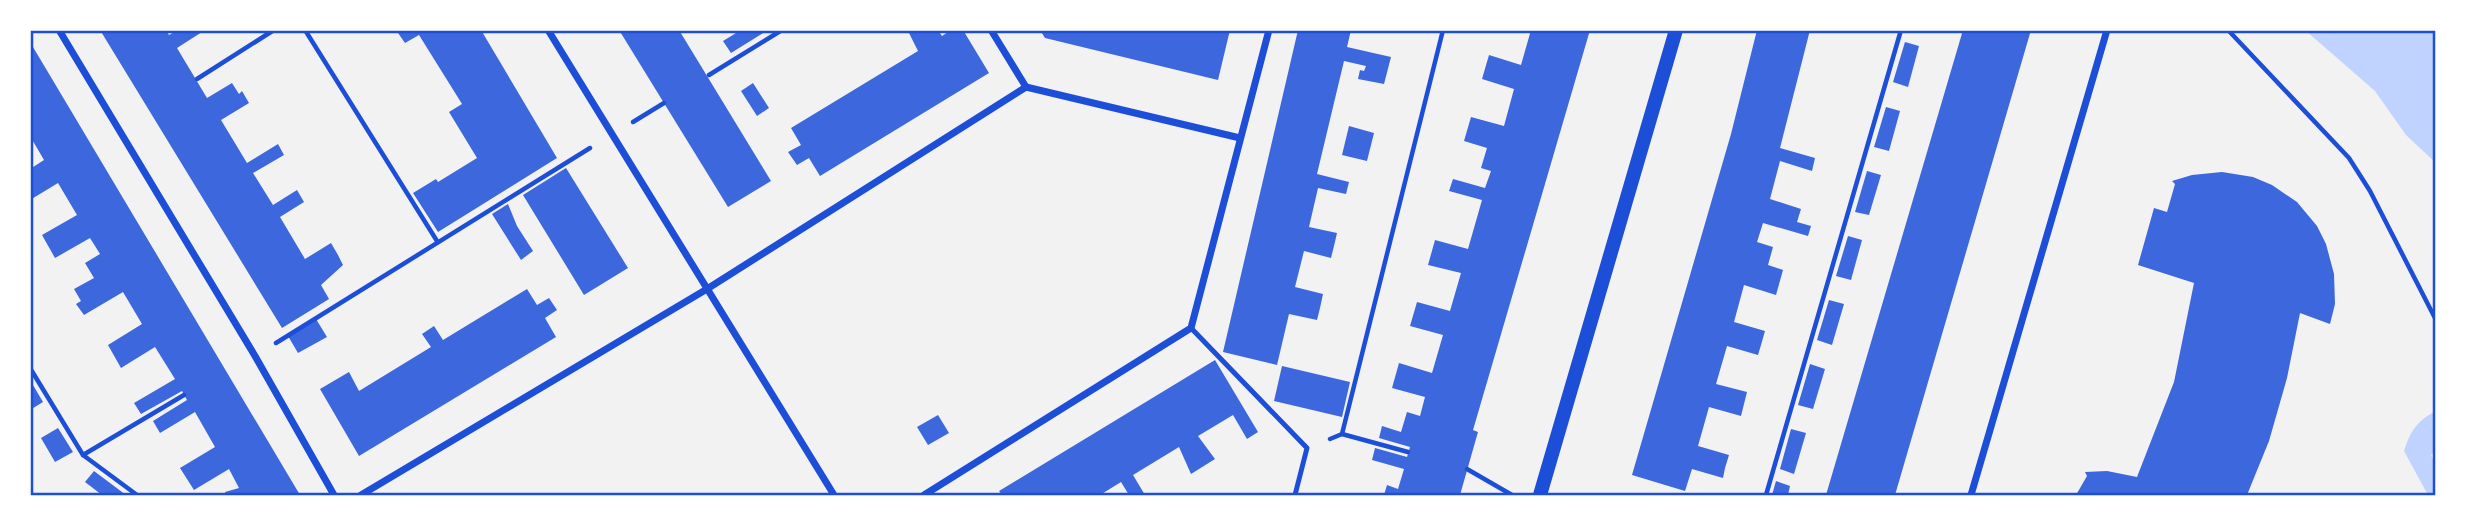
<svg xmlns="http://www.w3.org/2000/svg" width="2466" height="525" font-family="'IBM Plex Serif',serif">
  <rect width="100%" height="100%" fill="#f2f2f2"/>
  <g fill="#bfd3fe">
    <polygon points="2305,30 2436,30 2436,163 2406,135 2375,91"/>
    <path d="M2436 411V451L2431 455 2436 465V495H2428L2404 451C2411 430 2417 421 2436 411Z"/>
  </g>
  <g fill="#3d67dc">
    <polygon points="100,30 166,30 169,35 178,30 201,30 202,32 177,48 207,98 232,83 239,94 242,91 249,103 221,120 247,163 278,144 284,155 253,173 273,205 297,190 304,202 280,217 305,259 331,243 338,255 343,265 321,285 329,299 282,328"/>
    <polygon points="403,30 481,30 557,158 438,232 413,193 436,179 438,182 477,158 449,112 462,104 419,35 405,43 398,33"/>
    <polygon points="619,30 679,30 771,181 728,207"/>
    <polygon points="741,30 768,30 731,53 723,41"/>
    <polygon points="915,30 938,30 942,36 951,30 963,30 989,73 820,176 809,158 797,165 788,152 801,145 791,128 918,51 909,33"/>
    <polygon points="1040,30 1230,30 1218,80 1045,38"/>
    <polygon points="1298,30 1351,30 1347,47 1391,57 1384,84 1358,79 1360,70 1364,71 1366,66 1344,61 1317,174 1349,182 1346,194 1318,188 1309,227 1337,233 1334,246 1331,258 1304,251 1295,287 1323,294 1320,308 1317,320 1289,314 1277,365 1223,352"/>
    <polygon points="1531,30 1590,30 1473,430 1478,432 1460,495 1384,495 1387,485 1398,489 1404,469 1372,460 1375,448 1407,457 1410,447 1379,438 1382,426 1401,432 1407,412 1420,416 1425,397 1392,388 1399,363 1432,373 1443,335 1410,326 1417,302 1450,311 1461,273 1428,265 1435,240 1468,249 1482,200 1449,191 1453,179 1485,188 1491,171 1481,168 1487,148 1464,141 1471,117 1504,126 1514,89 1482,79 1489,55 1521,65"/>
    <polygon points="1757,30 1810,30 1780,148 1815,158 1812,171 1780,161 1770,199 1801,209 1797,222 1811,226 1808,236 1763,223 1757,242 1773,247 1768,265 1783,270 1776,295 1744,285 1734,322 1765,331 1761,345 1758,355 1727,346 1716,384 1747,392 1741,416 1709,407 1698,446 1729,455 1725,468 1723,478 1692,469 1685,491 1632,475 1731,134"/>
    <polygon points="1963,30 2031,30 1895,495 1826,495"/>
    <polygon points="30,42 300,495 226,495 225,492 239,488 229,469 194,490 180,468 215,447 195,412 160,433 153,421 187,400 182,391 141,414 134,403 175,379 155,347 121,368 108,345 142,324 123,292 84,315 76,304 81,301 74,289 94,278 85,263 100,254 90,238 55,258 42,235 77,215 58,183 30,200 30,169 44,160 30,136"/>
    <polygon points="1905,42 1919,46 1908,87 1893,82"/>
    <polygon points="753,83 769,108 757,116 741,91"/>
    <polygon points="1886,107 1900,111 1889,151 1874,147"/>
    <polygon points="1349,126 1374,133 1367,161 1342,155"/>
    <polygon points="566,168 628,268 584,295 523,195"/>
    <polygon points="1867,171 1881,175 1869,215 1855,212"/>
    <polygon points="2222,172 2253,177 2272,185 2297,202 2317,226 2326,244 2334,274 2335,304 2330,324 2300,313 2287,378 2269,441 2247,495 2076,495 2087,476 2085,472 2107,471 2137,477 2174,382 2194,283 2138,265 2154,208 2167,212 2175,184 2172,181 2192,175"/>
    <polygon points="508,204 517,226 533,251 521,260 492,214"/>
    <polygon points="1848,236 1862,240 1851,280 1836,276"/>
    <polygon points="527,289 537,305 549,298 557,310 545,318 556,337 359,456 320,389 349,372 359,391 431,347 422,334 434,326 443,340"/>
    <polygon points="1829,300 1844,304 1832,345 1817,340"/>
    <polygon points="316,319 327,337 298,353 288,336"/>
    <polygon points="1215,360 1258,432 1247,439 1233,415 1198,436 1215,459 1191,474 1179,447 1133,475 1145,495 1129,495 1121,482 1100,495 1002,495 999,491"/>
    <polygon points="1810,364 1825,369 1813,409 1798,405"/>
    <polygon points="1282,366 1350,382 1342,417 1274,401"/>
    <polygon points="30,380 43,402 30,410"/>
    <polygon points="938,415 949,433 928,445 917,427"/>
    <polygon points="58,428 73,452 55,462 41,438"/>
    <polygon points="1791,429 1806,433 1794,474 1780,469"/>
    <polygon points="94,471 126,495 102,495 85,482"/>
    <polygon points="1776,481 1790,486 1788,495 1772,495"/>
  </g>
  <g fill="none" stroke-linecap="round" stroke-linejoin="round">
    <g stroke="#1d4ed8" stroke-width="4.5">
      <polyline points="305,30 437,241"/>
      <polyline points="2228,30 2349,158 2370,191 2436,320"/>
      <polyline points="709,75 782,30"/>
      <polyline points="197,79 274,30"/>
      <polyline points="633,122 664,103"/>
      <polyline points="276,343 590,148"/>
      <polyline points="30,368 83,455 137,495"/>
      <polyline points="1342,434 1408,452"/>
      <polyline points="1330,439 1342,434 1443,30"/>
      <polyline points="83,455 184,395"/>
      <polyline points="1467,469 1512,495"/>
      <polyline points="1766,495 1901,30"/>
    </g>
    <polyline stroke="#1d4ed8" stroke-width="5" points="1191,328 1307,448 1295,495"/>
    <g stroke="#1d4ed8" stroke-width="7">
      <polyline points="59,30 255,356 334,495"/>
      <polyline points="548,30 834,495"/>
      <polyline points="991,30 1026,87"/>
      <polyline points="361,495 707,289 1026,87 1240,138"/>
      <polyline points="924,495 1191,328 1269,30"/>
      <polyline points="1971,495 2107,30"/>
    </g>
    <polyline stroke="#1d4ed8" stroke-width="14" points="1540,495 1676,30"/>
  </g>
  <rect width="2466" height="525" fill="none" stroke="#ffffff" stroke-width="63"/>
  <rect x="32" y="32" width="2402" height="462" fill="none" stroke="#1d4ed8" stroke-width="2.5"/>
</svg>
